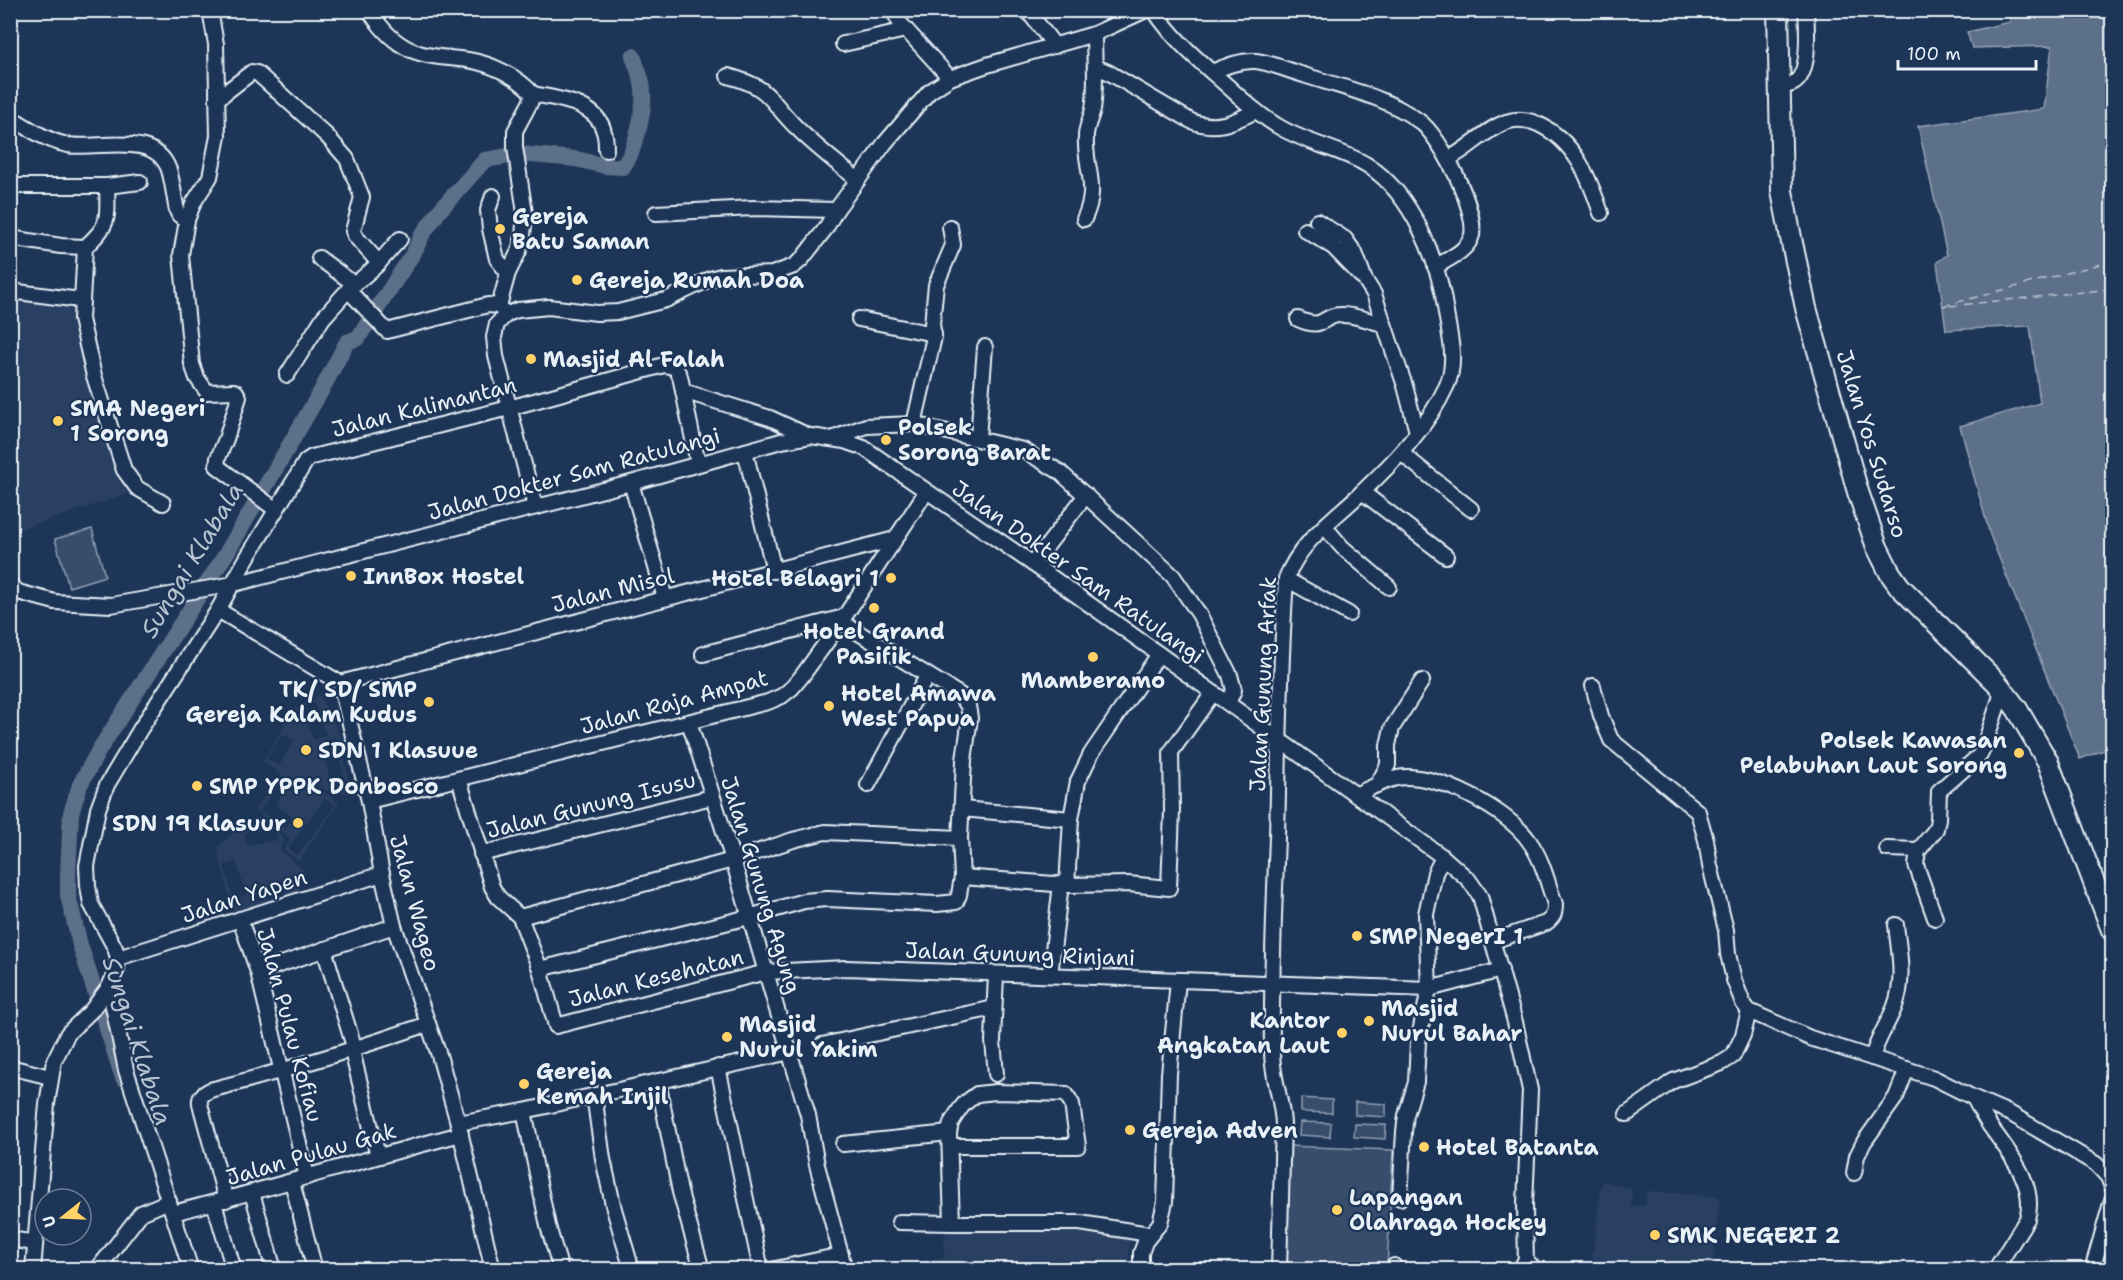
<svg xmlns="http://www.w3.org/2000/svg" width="2123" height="1280" font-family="'Shantell Sans',sans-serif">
  <rect width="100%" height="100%" fill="#1d3557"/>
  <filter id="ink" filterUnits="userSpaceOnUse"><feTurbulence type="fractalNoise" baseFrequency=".0167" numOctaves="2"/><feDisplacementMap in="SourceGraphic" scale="12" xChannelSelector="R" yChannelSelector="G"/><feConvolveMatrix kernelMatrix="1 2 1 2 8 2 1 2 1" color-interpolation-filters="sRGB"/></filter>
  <g filter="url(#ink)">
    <g fill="#2a4162" fill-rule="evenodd">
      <polygon points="11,296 75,305 134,492 11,532"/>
      <path d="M319 695 341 737 350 793 326 791 309 780 299 789 263 761 292 712ZM314 703 326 735 314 740 301 708ZM282 734 294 740 279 766 267 759ZM335 737 345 781 331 784 321 741Z"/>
      <path d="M277 782 298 795 309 782 339 803 299 861 283 850 291 839 254 809ZM277 786 284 790 275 804 293 817 285 829 260 811ZM325 798 335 806 297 856 288 848Z"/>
      <path d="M240 826H274L277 829 284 840 280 850 304 870 298 896 234 914 217 848ZM275 828 277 840 246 845 245 833ZM236 861 246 895 233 899 224 865ZM284 883 286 895 253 901 251 889Z"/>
      <polygon points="1602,1181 1632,1189 1631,1206 1645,1205 1647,1191 1720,1197 1712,1269 1643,1269 1616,1265 1614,1269 1591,1269"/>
      <polygon points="945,1224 1051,1226 1129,1233 1129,1269 928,1269 928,1259 944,1258"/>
    </g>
    <g fill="#374d6c" stroke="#909fb2" stroke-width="1.5">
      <polygon points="92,529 105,576 69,587 55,539"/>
      <polygon points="1301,1098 1332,1100 1332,1113 1301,1112"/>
      <polygon points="1355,1102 1386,1104 1386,1117 1355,1115"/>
      <polygon points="1300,1122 1331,1123 1330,1137 1299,1135"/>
      <polygon points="1355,1124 1386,1125 1385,1139 1354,1137"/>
      <polygon points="1286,1146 1393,1150 1387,1269 1283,1270"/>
    </g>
    <polygon fill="#5d7089" stroke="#95a4b5" stroke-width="1.5" points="2009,11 2112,11 2112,747 2080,759 1990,535 1960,426 2040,403 2030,326 1946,330 1937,262 1947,255 1918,126 2044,109 2052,46 1972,48 1967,32 2010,22"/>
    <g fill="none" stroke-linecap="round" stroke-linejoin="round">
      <path stroke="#5d7089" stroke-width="16" d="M123 1078 80 945 68 895V875L71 813 80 785 99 750 226 554 321 391 347 342 358 338 414 252 422 235 440 210 485 160 520 154 576 159 605 166 623 167C636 149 647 105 642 83 640 74 636 65 633 56"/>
      <g stroke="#b7c4d1" stroke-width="1.5" stroke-dasharray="8 6" stroke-linecap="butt">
        <polyline points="1943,306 2112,261"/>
        <polyline points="1950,306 2112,289"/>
      </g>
      <g stroke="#e8f1f8" stroke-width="18">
        <g id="minor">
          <polyline points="210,10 216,44 218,136 210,177 194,202 187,220 181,255 192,364 197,378 207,392 234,391 236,392 239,397 226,439 218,458 217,466 275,509"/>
          <path d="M369 10C379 25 389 38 405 47 424 58 447 57 468 60 492 64 517 76 533 94L530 103 515 131V147L525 213 523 236 519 251 508 273 499 306"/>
          <polyline points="893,10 900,23 950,78"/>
          <polyline points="1027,10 1055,46"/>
          <path d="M1154 10C1173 39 1197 59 1223 82 1240 97 1256 113 1276 125 1304 143 1339 148 1367 165 1413 194 1439 262 1446 313 1450 337 1457 362 1447 385 1428 427 1393 463 1360 494 1332 520 1299 543 1286 579 1280 665 1279 752 1277 838 1274 909 1271 981 1272 1052 1272 1077 1282 1099 1283 1124L1279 1270"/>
          <polyline points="843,44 906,30"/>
          <path d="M1096 67 1108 72 1191 121C1216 131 1234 122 1256 111"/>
          <path d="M1212 72C1226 66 1241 60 1256 61 1272 63 1289 71 1304 75 1343 88 1385 96 1419 121 1440 135 1477 209 1472 235 1468 251 1448 259 1435 267"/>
          <path d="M728 76C773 88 768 100 797 128 816 147 837 163 858 180"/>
          <path d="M1780 86C1785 85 1790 86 1794 83 1811 73 1807 28 1806 10"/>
          <path d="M533 94C557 99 597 102 604 132 606 137 606 144 606 150"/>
          <polyline points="217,99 252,72 257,73 327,136 347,159 362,197 353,231 355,236 379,263"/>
          <path d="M10 117C28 128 47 141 68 145 99 150 155 130 169 170 173 183 174 197 177 211L179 215 187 220"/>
          <path d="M1448 159C1469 149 1484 130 1506 122 1517 118 1528 120 1538 124 1575 141 1589 177 1601 213"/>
          <polyline points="10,186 107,186 140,182"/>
          <path d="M107 186C108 219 110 225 85 247L81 319 94 376 124 470 137 488 163 503"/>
          <polyline points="493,196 488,210 490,229 497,259 508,273"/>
          <polyline points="656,213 753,208 836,210"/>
          <path d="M1084 219C1100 185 1084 169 1086 136 1086 127 1091 118 1093 109 1097 84 1094 59 1094 34"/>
          <polyline points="1317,221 1345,239 1355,253 1365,280 1374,294 1405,386 1417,432"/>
          <polyline points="1305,230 1333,247 1361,276"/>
          <polyline points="10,238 61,246 85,247"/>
          <polyline points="400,239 376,266 348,290 387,331 488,305 499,306 503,311"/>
          <polyline points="319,258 354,284"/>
          <polyline points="10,291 80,300"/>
          <polyline points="859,319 934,334"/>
          <path d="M1298 319C1325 331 1322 315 1340 315 1353 314 1370 321 1383 324"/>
          <polyline points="287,375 323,318 348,290"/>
          <polyline points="683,391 770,418 809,436"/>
          <polyline points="914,424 934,337 932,324 936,285 953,245 950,227"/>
          <polyline points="978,438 985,347"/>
          <polyline points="832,439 866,426 914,424 1023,450 1060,472 1173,576 1199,614 1230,675 1234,690 1228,703"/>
          <polyline points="745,451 774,571"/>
          <polyline points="1401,453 1471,509"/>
          <polyline points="631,483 665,598"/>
          <polyline points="1362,492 1446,556"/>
          <polyline points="535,507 496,356 494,337 497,324 507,314 518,310 549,307 597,313 618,312 666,300 710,279 721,276 772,274 794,266 802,259 826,228 836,210 885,143 929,92 950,78 987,65 1094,34 1146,10"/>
          <polyline points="1325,527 1342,547 1389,587"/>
          <polyline points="1033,564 1086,495"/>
          <polyline points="1286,579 1349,614"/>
          <polyline points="10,584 18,592 55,602 111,605 234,584 631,483 781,441 811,436 844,441 864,448 1033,564 1443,857 1469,880 1480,896 1515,1022 1530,1090 1525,1204 1526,1270"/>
          <polyline points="218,610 340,683 369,801 382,874 394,926 439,1055 458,1123 493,1270"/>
          <polyline points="703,654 844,617"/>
          <polyline points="340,683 895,539"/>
          <polyline points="1593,686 1601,716 1611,740 1698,812 1706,840 1710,866 1726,930 1728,954 1734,980 1743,1003 1749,1011 1810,1038 1934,1078 1974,1098 2011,1114 2096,1164 2108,1177 2112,1187"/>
          <polyline points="689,722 733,860 808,1115 817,1165 845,1270"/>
          <polyline points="459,779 492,887 498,897 520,917 540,969 556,1026 766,972 846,968 1429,989 1501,970"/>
          <polyline points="868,785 927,676"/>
          <polyline points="1377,785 1388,765 1388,745 1392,728 1422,681"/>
          <path d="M1355 795C1369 789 1382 781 1397 778 1434 770 1509 811 1529 841 1543 860 1547 882 1555 904 1555 913 1554 917 1546 923L1493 941"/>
          <polyline points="369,801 768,702 782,696 792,688 802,676 841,622 926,492"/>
          <polyline points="962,809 1071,819"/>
          <polyline points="1887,849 1919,850"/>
          <polyline points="481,854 712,797"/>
          <polyline points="962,877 1067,885 1128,884 1169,888 1172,811 1171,752 1213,693"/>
          <polyline points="1067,885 1071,819 1078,781 1091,754 1159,654"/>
          <polyline points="520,917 733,860 793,840 825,832 960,838"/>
          <polyline points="1935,918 1916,865 1918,851 1936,829 1938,819 1939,791 1980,755 1983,749 2003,690"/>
          <polyline points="240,919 258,972 307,1177"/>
          <polyline points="324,949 355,1050"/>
          <polyline points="118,958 382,874"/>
          <polyline points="540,969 749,917 804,901 827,899 937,904 956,902 959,895 962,877 960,838 964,760 970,718 968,706 960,695 841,622"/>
          <polyline points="258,972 394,926"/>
          <polyline points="996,975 993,1041 996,1074"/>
          <polyline points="1050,975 1061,884"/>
          <polyline points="109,987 126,1070 191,1270"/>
          <polyline points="822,1045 994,1008"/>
          <polyline points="352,1051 378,1156"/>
          <path d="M1872 1058C1877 1039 1888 1024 1895 1006 1905 980 1899 951 1896 925"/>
          <polyline points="10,1067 50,1077"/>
          <polyline points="718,1067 761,1270"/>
          <polyline points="658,1081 680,1192 702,1270"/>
          <polyline points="594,1095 603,1159 614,1209 632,1270"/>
          <path d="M1974 1098C1979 1108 1984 1117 1990 1126 2009 1153 2037 1184 2027 1219L1995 1270"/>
          <polyline points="524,1111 548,1226 561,1270"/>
          <polyline points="1627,1114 1673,1081 1722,1063 1733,1056 1743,1035 1749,1011"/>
          <polyline points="458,1123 524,1111 790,1052"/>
          <polyline points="843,1144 949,1133"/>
          <polyline points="950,1146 1078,1146 1072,1104 1066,1094 996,1092 977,1094 965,1103 960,1109 951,1123 949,1133 952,1223 1080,1223 1149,1234"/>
          <polyline points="1854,1173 1857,1156 1864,1142 1896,1097 1907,1069"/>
          <polyline points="292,1182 315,1270"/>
          <polyline points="252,1193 274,1270"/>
          <polyline points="1400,1198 1404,1132 1406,1115 1416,1082 1418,1042 1429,989 1426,914 1435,873 1443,857"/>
          <path d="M226 1200 200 1104C199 1096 203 1094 210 1090 284 1071 356 1049 428 1024"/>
          <polyline points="214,1203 234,1270"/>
          <path d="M173 1213C269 1189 364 1159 461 1134"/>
          <polyline points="899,1222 952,1223"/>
          <polyline points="10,1239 35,1243"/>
          <polyline points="33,1270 47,1104 54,1061 68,1033 91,1011 109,987 117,969 118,958 115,948 91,904 88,886 87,866 98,809 107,785 141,728 218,610 247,558 306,461 312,457 509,408 664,365 675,367 680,376 698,464"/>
          <polyline points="97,1270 141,1213 169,1201"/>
          <polyline points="771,1270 841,1255"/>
          <polyline points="1141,1270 1141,1253 1145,1242 1160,1223 1165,1202 1169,1074 1178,981"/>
          <polyline points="1394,1270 1394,1266"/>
          <polyline points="2092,1270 2112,1200"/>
        </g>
      </g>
      <g stroke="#e8f1f8" stroke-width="24">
        <g id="highway">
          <polyline points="1778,10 1782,191 1792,243 1806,308 1858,492 1877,547 1890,573 1900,587 1997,683 2017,709 2048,762 2112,930"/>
          <polyline points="1526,1265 1532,1270"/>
        </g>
      </g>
      <use href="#minor" stroke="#1d3557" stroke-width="14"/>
      <use href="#highway" stroke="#1d3557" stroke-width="20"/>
    </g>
  </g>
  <g fill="#ffd166" stroke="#1d3557" stroke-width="2">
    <circle cx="500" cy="229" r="6"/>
    <circle cx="577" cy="280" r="6"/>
    <circle cx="531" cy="359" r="6"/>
    <circle cx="58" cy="421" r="6"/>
    <circle cx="886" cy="440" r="6"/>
    <circle cx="351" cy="576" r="6"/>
    <circle cx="891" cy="578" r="6"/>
    <circle cx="874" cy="608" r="6"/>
    <circle cx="1093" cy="657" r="6"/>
    <circle cx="429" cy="702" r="6"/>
    <circle cx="829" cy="706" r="6"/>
    <circle cx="306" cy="750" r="6"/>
    <circle cx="2019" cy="753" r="6"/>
    <circle cx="197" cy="786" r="6"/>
    <circle cx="298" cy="823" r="6"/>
    <circle cx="1357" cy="936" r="6"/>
    <circle cx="1369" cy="1021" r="6"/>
    <circle cx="1342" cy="1033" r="6"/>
    <circle cx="727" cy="1037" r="6"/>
    <circle cx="524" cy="1084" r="6"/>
    <circle cx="1130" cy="1130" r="6"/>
    <circle cx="1424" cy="1147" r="6"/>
    <circle cx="1337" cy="1210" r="6"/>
    <circle cx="1655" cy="1235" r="6"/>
  </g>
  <g text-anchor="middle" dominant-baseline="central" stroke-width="4.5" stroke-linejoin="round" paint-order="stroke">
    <g font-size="22" font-weight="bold" fill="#e8f1f8" stroke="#1d3557" text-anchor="start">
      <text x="512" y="216">Gereja<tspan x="512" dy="25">Batu Saman</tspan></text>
      <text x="589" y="280">Gereja Rumah Doa</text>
      <text x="543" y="359">Masjid Al Falah</text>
      <text x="70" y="408">SMA Negeri<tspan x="70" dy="25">1 Sorong</tspan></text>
      <text x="898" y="427">Polsek<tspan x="898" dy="25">Sorong Barat</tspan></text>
      <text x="363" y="576">InnBox Hostel</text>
      <text x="879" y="578" text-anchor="end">Hotel Belagri 1</text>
      <text x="874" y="631" text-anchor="middle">Hotel Grand<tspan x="874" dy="25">Pasifik</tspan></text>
      <text x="1093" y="680" text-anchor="middle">Mamberamo</text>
      <text x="417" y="689" text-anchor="end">TK/ SD/ SMP<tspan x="417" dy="25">Gereja Kalam Kudus</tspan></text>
      <text x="841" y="693">Hotel Amawa<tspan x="841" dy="25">West Papua</tspan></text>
      <text x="2007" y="740" text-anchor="end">Polsek Kawasan<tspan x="2007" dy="25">Pelabuhan Laut Sorong</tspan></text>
      <text x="318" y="750">SDN 1 Klasuue</text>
      <text x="209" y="786">SMP YPPK Donbosco</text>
      <text x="286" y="823" text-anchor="end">SDN 19 Klasuur</text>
      <text x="1369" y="936">SMP NegerI 1</text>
      <text x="1381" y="1008">Masjid<tspan x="1381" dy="25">Nurul Bahar</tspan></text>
      <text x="1330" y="1020" text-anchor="end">Kantor<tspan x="1330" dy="25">Angkatan Laut</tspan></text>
      <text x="739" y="1024">Masjid<tspan x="739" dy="25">Nurul Yakim</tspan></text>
      <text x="536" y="1071">Gereja<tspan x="536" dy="25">Kemah Injil</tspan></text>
      <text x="1142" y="1130">Gereja Adven</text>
      <text x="1436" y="1147">Hotel Batanta</text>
      <text x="1349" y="1197">Lapangan<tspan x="1349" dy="25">Olahraga Hockey</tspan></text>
      <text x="1667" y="1235">SMK NEGERI 2</text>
    </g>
    <g font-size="22" fill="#e8f1f8" stroke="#1d3557">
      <text transform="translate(424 407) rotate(-14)">Jalan Kalimantan</text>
      <text transform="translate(1872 444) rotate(73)">Jalan Yos Sudarso</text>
      <text transform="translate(574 474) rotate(-15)">Jalan Dokter Sam Ratulangi</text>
      <text transform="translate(1078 572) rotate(35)">Jalan Dokter Sam Ratulangi</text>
      <text transform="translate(613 590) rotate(-14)">Jalan Misol</text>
      <text transform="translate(1263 684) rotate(-87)">Jalan Gunung Arfak</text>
      <text transform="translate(674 702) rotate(-15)">Jalan Raja Ampat</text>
      <text transform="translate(591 805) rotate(-14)">Jalan Gunung Isusu</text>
      <text transform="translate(761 885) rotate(73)">Jalan Gunung Agung</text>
      <text transform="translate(244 896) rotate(-18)">Jalan Yapen</text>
      <text transform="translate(415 903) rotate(75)">Jalan Wageo</text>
      <text transform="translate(1020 954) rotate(2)">Jalan Gunung Rinjani</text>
      <text transform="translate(656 978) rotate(-14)">Jalan Kesehatan</text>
      <text transform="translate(290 1025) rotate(75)">Jalan Pulau Kofiau</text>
      <text transform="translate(311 1154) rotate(-16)">Jalan Pulau Gak</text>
    </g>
    <g font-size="24" font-style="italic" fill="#b7c4d1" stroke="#1d3557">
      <text transform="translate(192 560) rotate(-59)">Sungai Klabala</text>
      <text transform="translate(137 1041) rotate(72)">Sungai Klabala</text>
    </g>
  </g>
  <rect width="2123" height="1280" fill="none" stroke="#1d3557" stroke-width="36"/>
  <rect x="18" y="18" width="2087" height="1244" fill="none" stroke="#e8f1f8" stroke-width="2" filter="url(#ink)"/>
  <g transform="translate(63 1217) rotate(252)"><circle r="28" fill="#1d3557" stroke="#6e8097" stroke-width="1.5"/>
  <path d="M0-4.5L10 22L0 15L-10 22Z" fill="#ffd166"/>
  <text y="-9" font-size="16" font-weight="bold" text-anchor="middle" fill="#e8f1f8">U</text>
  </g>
  <path d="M1898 60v9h138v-9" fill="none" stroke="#e8f1f8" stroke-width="3"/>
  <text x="1907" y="60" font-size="18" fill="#e8f1f8" stroke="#1d3557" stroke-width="4.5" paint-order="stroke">100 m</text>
</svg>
